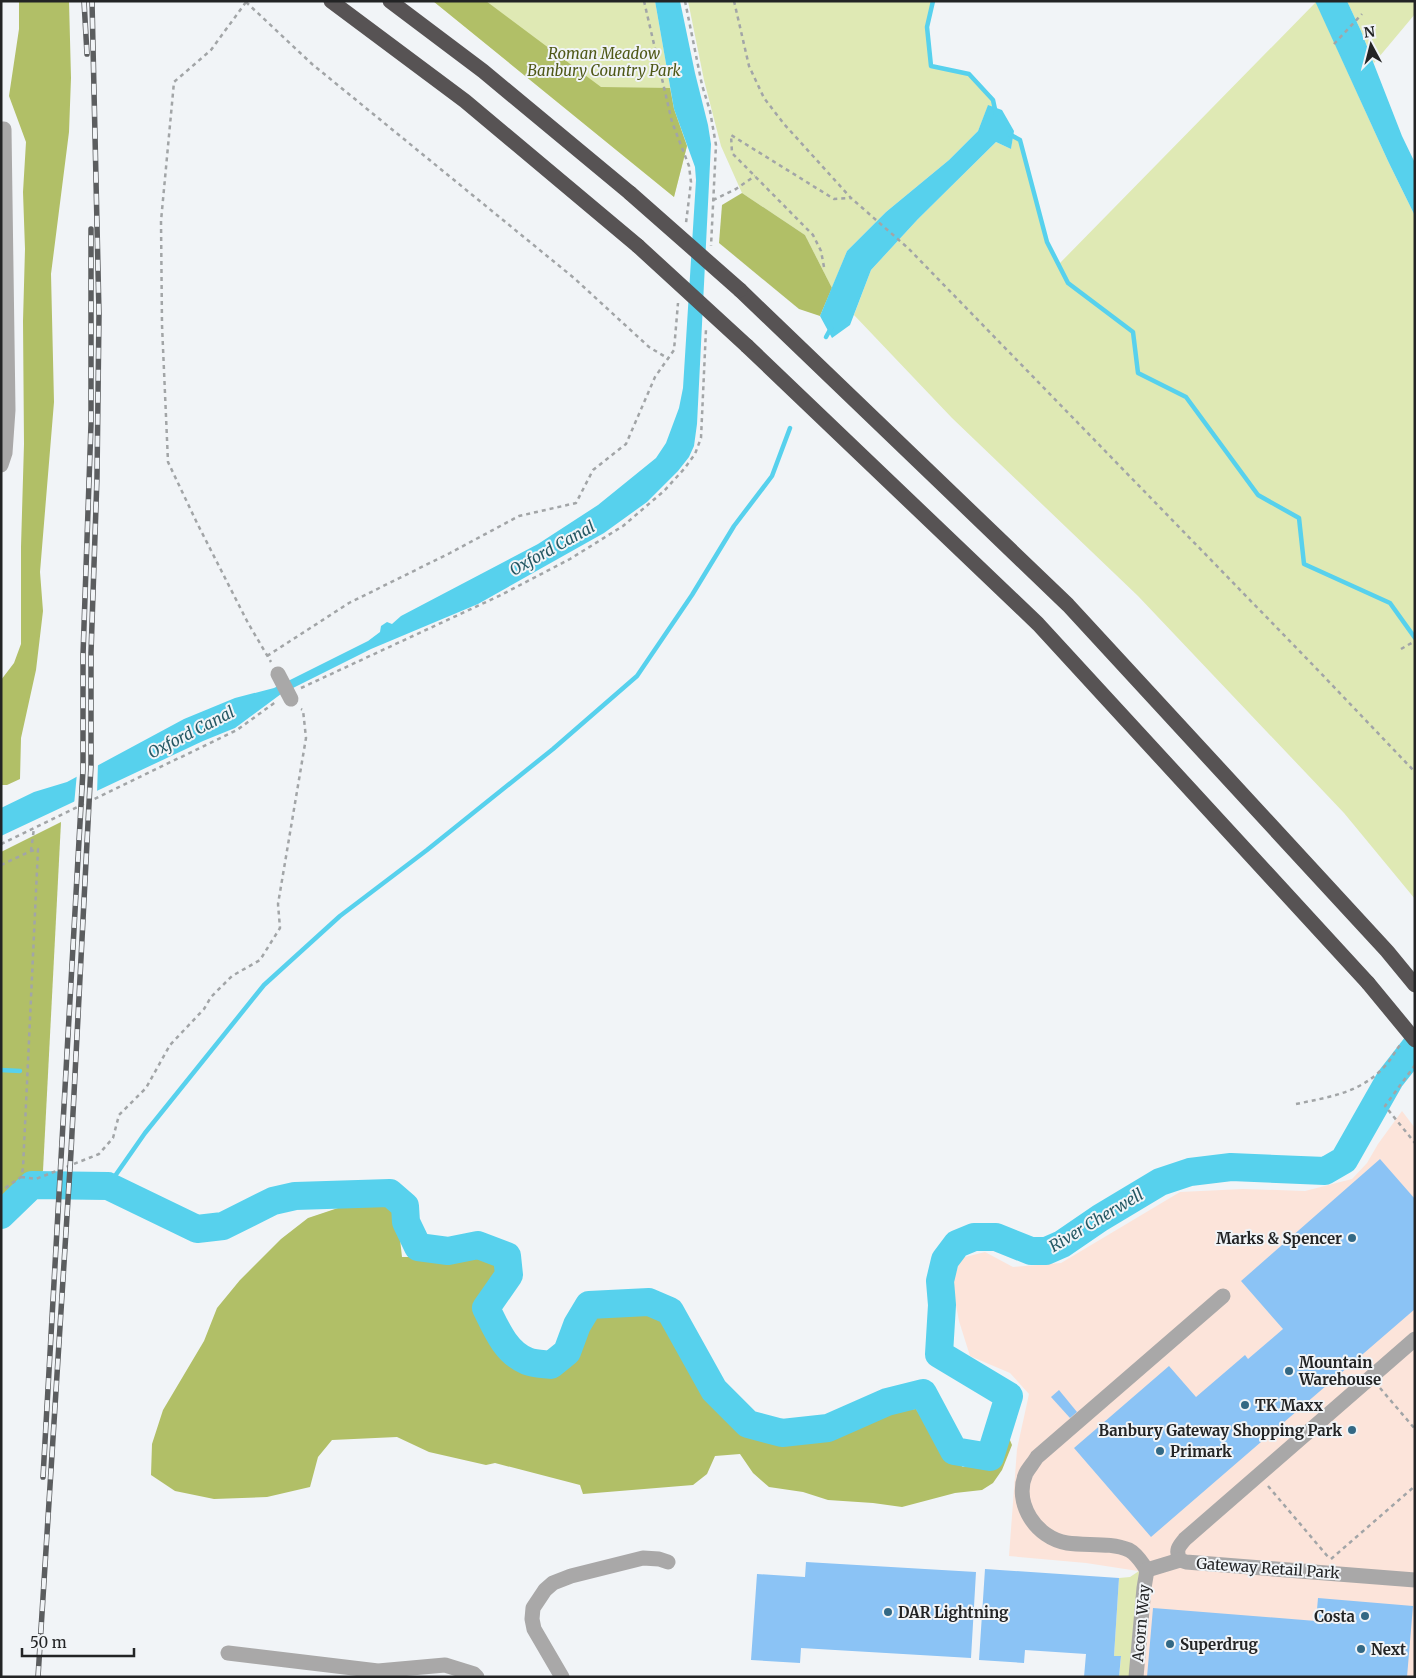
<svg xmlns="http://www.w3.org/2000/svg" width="1416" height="1678" font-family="Merriweather,serif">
  <rect width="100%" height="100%" fill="#f1f4f7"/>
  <polygon fill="#fce4da" points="1402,1111 1415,1128 1414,1677 1131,1677 1138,1571 1086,1563 1009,1556 1017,1449 1029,1394 1010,1373 970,1356 959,1321 952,1284 961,1258 985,1252 1013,1267 1061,1263 1180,1192 1243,1189 1305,1191 1352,1179 1367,1163 1378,1144"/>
  <g fill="#dfe9b4">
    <polygon points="433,1 655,1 674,109 687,146 674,197"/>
    <polygon points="688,1 933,1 927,27 931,66 969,74 993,100 995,108 988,106 978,131 949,160 886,212 847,251 832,288 805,235 742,193 721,146 704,80"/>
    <polygon points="1347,1 1415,1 1415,14 1374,63 1361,31"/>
    <polygon points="1316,2 1388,161 1415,216 1415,899 1344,813 1138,596 952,418 854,315 871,270 918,219 996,142 1011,149 1013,136 1020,140 1047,242 1059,264"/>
    <polygon points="1139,1571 1131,1677 1119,1677 1121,1657 1114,1656 1119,1578 1130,1577"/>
  </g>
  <g fill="#b1bf67">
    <polygon points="19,1 69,1 71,78 69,132 51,274 54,402 40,572 43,611 36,670 21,738 20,779 7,785 1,785 1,680 14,663 21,644 21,547 24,444 23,321 25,249 23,192 26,142 9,96 19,29"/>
    <polygon points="433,1 486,1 601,87 670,88 674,109 687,146 674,197"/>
    <polygon points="742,193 805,235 832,288 820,316 799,309 719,243 722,205"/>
    <polygon points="61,822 43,1171 1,1200 1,852"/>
    <polygon points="347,1205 391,1205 399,1230 402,1257 452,1257 479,1252 490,1256 503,1273 496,1283 476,1299 478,1311 500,1346 524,1364 543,1370 556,1367 576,1346 593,1312 608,1307 623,1312 650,1314 668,1324 682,1359 709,1401 747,1428 792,1441 820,1437 859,1426 874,1417 893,1411 916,1409 945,1454 963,1467 996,1458 1007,1433 1012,1445 1002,1470 993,1483 982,1490 955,1493 902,1507 873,1503 828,1500 803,1492 769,1487 753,1473 740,1454 715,1456 707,1474 693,1485 583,1494 580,1485 495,1463 486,1465 429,1452 397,1437 332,1440 318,1457 310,1487 267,1497 214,1499 175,1491 151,1475 152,1444 163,1410 204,1341 217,1308 240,1280 281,1239 308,1218"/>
  </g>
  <g fill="#57d1ed">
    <polygon points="655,1 680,1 695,73 708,125 711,144 697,424 694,446 689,457 678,471 647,502 604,533 478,604 371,649 281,694 235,728 203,741 1,836 1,808 34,792 67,782 184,719 235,698 274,688 368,641 380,632 381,626 387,622 392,624 401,616 538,544 598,505 656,458 666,443 679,408 683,388 696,180 695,167 674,109"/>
    <polygon points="1315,1 1347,1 1361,31 1402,136 1415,163 1415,216 1388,161"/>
    <polygon points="988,105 1002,110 1014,131 1011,149 996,142 918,219 871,270 850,325 832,338 820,316 847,251 886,212 949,160 978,131"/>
  </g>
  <polygon fill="#f1f4f7" points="98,762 97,794 74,805 77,773"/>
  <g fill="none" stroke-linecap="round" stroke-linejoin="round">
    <g stroke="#57d1ed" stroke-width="4.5">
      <polyline points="933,1 927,27 931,66 969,74 993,100 996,114"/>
      <polyline points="1009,134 1020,140 1047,242 1068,283 1133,332 1138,373 1186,397 1258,495 1299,518 1304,564 1390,603 1415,638"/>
      <polyline points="826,337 831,328"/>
      <polyline points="1,1070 20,1071"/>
      <polyline points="108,1186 145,1133 264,985 340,916 427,850 553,749 637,676 692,595 734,526 772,476 790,428"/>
    </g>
    <path stroke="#57d1ed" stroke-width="28" d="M1 1215 32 1185 108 1186 197 1229 223 1226 273 1201 295 1196 390 1193 405 1206 406 1222 418 1247 448 1251 478 1245 507 1256 509 1275 486 1308C496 1328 505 1352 527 1361 534 1364 544 1364 551 1365L567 1352 577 1325 589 1305 649 1302 670 1311 714 1390 748 1424 782 1433 828 1428 887 1402 923 1393 954 1451 990 1457 1009 1396 939 1354 942 1305 940 1281 945 1260 957 1244 974 1237H996L1031 1251H1046L1062 1244 1100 1218 1160 1182 1190 1172 1231 1167 1325 1171 1344 1160 1390 1079 1415 1047"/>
  </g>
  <g fill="#8bc3f5">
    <polygon points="1380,1159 1415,1199 1415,1309 1151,1537 1074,1448 1169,1366 1196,1397 1245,1355 1248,1359 1283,1329 1241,1281"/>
    <polygon points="1059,1390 1077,1412 1070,1418 1051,1397"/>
    <polygon points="806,1562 976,1572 971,1658 801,1648 800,1663 751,1660 757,1574 805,1577"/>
    <polygon points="985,1569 1119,1578 1114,1656 1121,1656 1119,1677 1084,1677 1086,1654 1025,1650 1024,1663 979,1660"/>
    <polygon points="1318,1598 1413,1606 1407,1677 1147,1677 1153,1608 1316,1621"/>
  </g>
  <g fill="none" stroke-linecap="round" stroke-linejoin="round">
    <g stroke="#a2a5a7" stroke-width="2.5" stroke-dasharray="4 4" stroke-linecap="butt">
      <polyline points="644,1 672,122 689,166 691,182 686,223"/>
      <polyline points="685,1 702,85 710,111 716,145 711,246"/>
      <polyline points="734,1 749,66 764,98 784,124 851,198 908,248 1313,665 1415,772"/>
      <polyline points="246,2 211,50 174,82 161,221 162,325 168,462 197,523 248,623 271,662"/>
      <polyline points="246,2 312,64 574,278 649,347 669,359"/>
      <polyline points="1334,44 1362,14"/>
      <polyline points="713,200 736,189 755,176"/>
      <polyline points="824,267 821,251 813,235 732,153 731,135 834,199 851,198"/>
      <polyline points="1401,649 1415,641"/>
      <polyline points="267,656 349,603 450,553 519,516 576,503 593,470 626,444 655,377 674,350 678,303"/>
      <polyline points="301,688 499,596 570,559 623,526 664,491 684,469 695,454 701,438 706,329"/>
      <polyline points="1,844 237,730 277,701"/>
      <polyline points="31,851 34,828"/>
      <polyline points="1,865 31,851 38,849 23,1168 21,1177 1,1191"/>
      <polyline points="1415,1065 1385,1106 1415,1143"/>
      <path d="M1296 1104C1329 1097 1361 1093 1385 1066 1391 1060 1395 1051 1401 1044"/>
      <polyline points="21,1177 36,1179 99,1154 113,1138 119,1115 146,1088 170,1045 204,1009 211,997 232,976 260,960 280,928 278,904 306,738 303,710 301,709"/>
      <polyline points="1355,1362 1361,1368"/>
      <polyline points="1380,1388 1415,1429"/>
      <polyline points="1268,1486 1329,1558"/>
      <polyline points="1331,1559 1415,1486"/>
    </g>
    <g stroke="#a9a8a8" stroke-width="15">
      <polyline points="1,129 4,129 8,410 5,453 1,465"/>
      <path d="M1415 1339 1185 1539C1179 1546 1175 1550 1180 1560L1186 1562 1415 1580"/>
      <path d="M1147 1570C1142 1563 1137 1554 1129 1550 1110 1542 1087 1546 1067 1543 1036 1538 1013 1503 1026 1473 1029 1468 1034 1462 1037 1457L1223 1296"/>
      <polyline points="1147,1570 1180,1560"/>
      <polyline points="228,1653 378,1671 445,1665 474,1674 477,1677"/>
      <polyline points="562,1677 534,1629 532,1619 533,1608 545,1590 553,1583 571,1576 643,1558 659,1559 668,1562"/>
      <polyline points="1136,1677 1144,1588 1147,1570"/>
    </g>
    <g stroke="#575354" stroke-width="15">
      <polyline points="331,1 465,101 638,246"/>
      <polyline points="390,1 483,71 630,193"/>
      <polyline points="740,290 1068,605 1387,951 1415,985"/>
      <polyline points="747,346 1038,624 1368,983"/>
    </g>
    <g stroke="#5b5d5f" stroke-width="5.5">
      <g id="rail">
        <polyline points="84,1 87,54"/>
        <polyline points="43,1477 83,770 83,655 91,424 91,229"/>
        <polyline points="38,1677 71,1152 91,765 91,653 97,477 99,314 92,1"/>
      </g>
    </g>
    <use href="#rail" stroke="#f1f4f7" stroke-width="4" stroke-dasharray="11" stroke-linecap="butt"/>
    <polyline stroke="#a9a8a8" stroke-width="15" points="278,674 291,699"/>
    <g stroke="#575354" stroke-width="15">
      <polyline points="630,193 740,290"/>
      <polyline points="638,246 747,346"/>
      <polyline points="1368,983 1415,1040"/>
    </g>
  </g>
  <g fill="#336884" stroke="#f1f4f7" stroke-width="2">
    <circle cx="1352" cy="1238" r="5"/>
    <circle cx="1289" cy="1371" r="5"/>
    <circle cx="1245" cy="1405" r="5"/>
    <circle cx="1352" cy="1430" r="5"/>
    <circle cx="1160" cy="1451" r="5"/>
    <circle cx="888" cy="1612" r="5"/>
    <circle cx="1365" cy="1616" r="5"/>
    <circle cx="1170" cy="1644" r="5"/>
    <circle cx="1361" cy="1649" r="5"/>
  </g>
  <g text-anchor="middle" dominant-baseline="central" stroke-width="4" stroke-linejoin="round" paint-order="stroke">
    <g font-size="15" font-style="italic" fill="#4f5817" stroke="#f1f4f7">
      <text x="604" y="53">Roman Meadow<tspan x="604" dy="17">Banbury Country Park</tspan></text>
    </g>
    <g font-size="15" font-weight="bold" fill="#232425" stroke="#f1f4f7" text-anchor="start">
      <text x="1342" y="1238" text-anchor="end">Marks &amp; Spencer</text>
      <text x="1299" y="1362">Mountain<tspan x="1299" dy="17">Warehouse</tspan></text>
      <text x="1255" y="1405">TK Maxx</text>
      <text x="1342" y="1430" text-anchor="end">Banbury Gateway Shopping Park</text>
      <text x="1170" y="1451">Primark</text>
      <text x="898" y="1612">DAR Lightning</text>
      <text x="1355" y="1616" text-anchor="end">Costa</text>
      <text x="1180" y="1644">Superdrug</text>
      <text x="1371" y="1649">Next</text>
    </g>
    <g font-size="15" fill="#232425" stroke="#f1f4f7">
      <text transform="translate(1268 1568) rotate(4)">Gateway Retail Park</text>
      <text transform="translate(1141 1623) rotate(-85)">Acorn Way</text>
    </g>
    <g font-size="16" font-style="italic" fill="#255864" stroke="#f1f4f7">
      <text transform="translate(552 548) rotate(-29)">Oxford Canal</text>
      <text transform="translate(191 732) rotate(-27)">Oxford Canal</text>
      <text transform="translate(1096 1220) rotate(-31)">River Cherwell</text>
    </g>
  </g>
  <rect width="1416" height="1678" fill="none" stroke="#232425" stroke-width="5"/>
  <g transform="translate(1371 45) rotate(353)" stroke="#f1f4f7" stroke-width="4" paint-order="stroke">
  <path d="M0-4L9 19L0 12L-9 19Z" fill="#232425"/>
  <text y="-8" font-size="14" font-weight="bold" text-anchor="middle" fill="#232425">N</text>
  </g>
  <path d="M22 1648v8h112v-8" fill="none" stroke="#232425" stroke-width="2.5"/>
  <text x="30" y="1648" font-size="15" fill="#232425" stroke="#f1f4f7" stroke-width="4" paint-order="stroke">50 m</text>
</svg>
